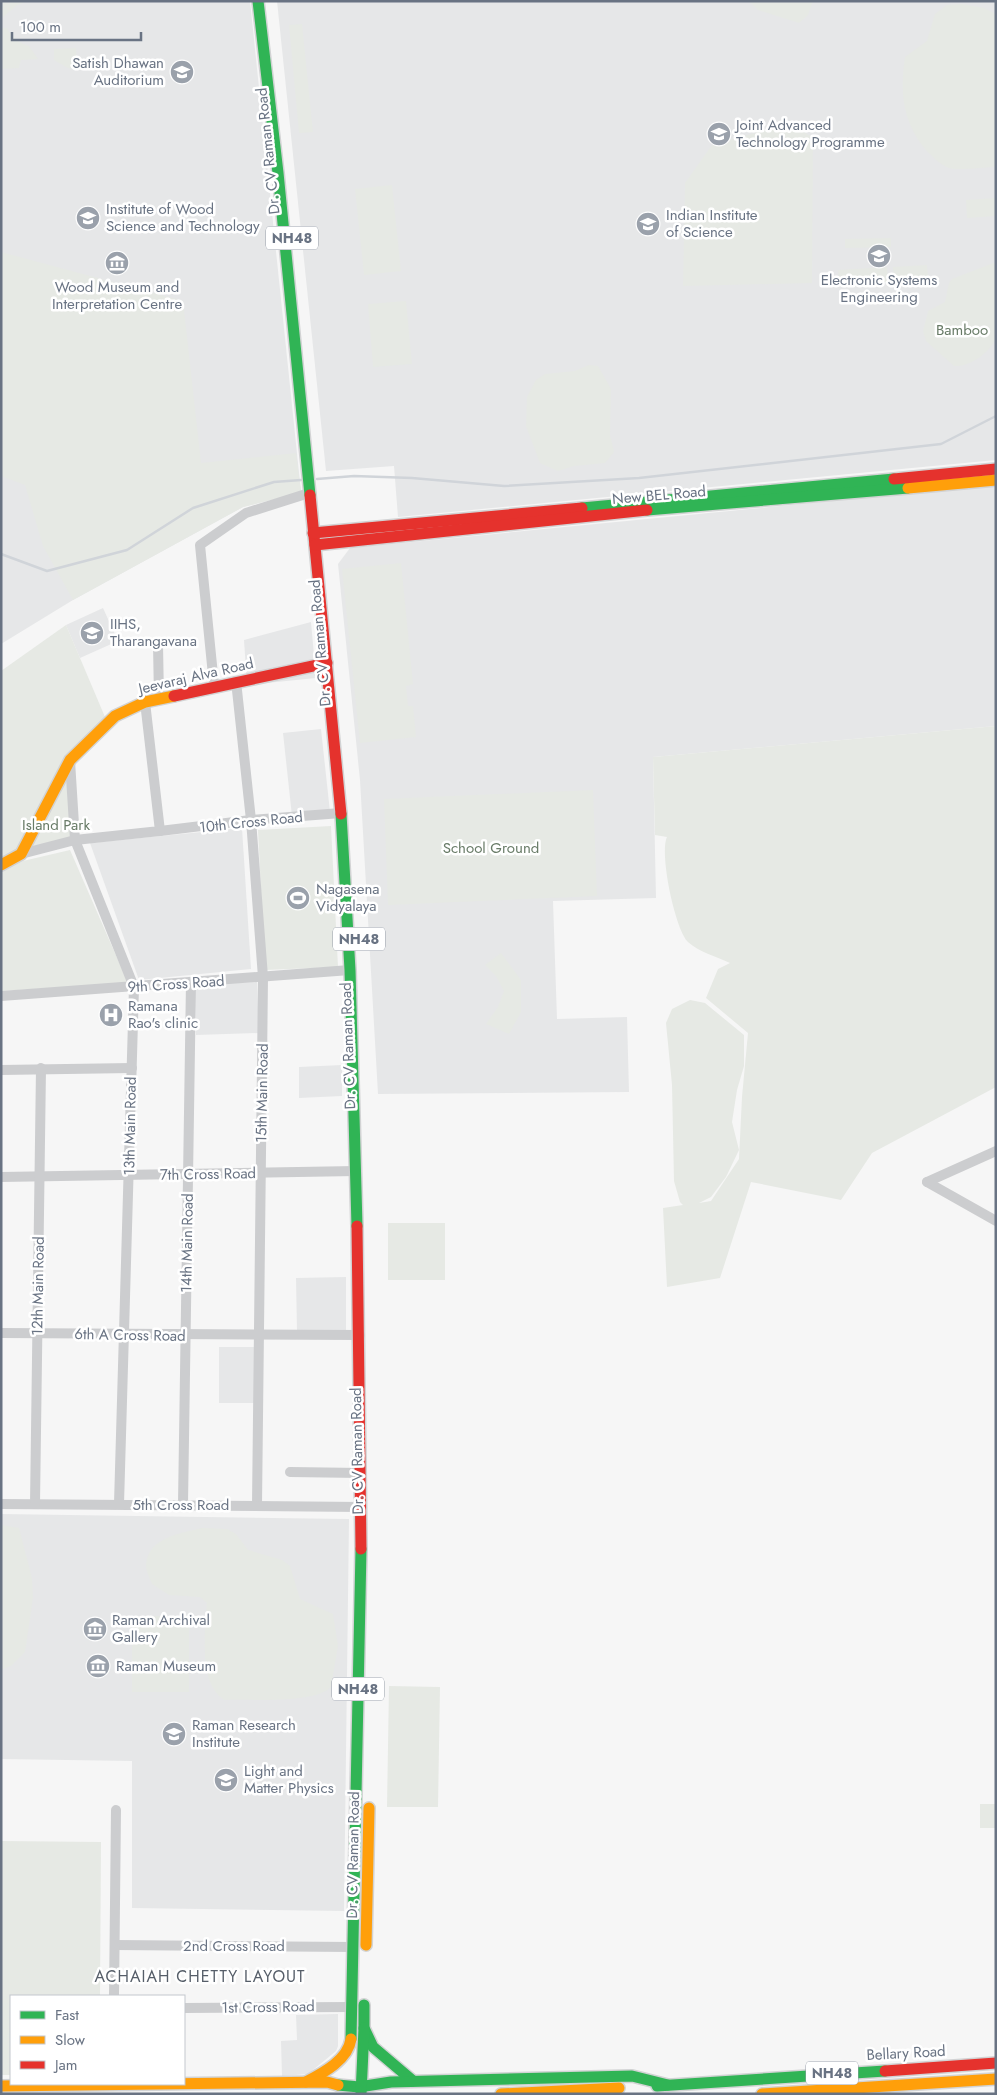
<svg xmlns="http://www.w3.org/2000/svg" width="997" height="2095" font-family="Jost,sans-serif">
  <rect width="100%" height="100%" fill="#f6f6f6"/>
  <g fill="#e6e7e8">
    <polygon points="1,1 250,1 301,492 243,507 73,600 1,644"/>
    <polygon points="277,1 996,1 996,460 398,517 394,466 326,471"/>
    <polygon points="996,485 996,726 653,757 656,898 553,901 557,1019 627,1017 629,1092 378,1094 360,780 338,564 350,548"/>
    <polygon points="103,608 118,641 80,658 66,625"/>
    <polygon points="311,622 316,678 247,685 244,640"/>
    <polygon points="321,729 330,812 292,816 283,733"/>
    <polygon points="242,828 251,969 139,980 90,843"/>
    <polygon points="257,982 259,1033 196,1035 195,984"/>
    <polygon points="342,1065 342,1096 299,1098 299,1067"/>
    <polygon points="346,1277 346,1330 297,1331 296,1278"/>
    <rect x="219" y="1347" width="36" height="56"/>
    <polygon points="1,1514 349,1519 344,1911 132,1908 132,1761 1,1759"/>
    <polygon points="338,2014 338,2046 336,2051 308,2074 282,2076 281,2041 297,2040 296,2015"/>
  </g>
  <g fill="#e6e9e4">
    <polygon points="1,1 28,1 17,5 1,19"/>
    <polygon points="749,1 813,1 808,15 799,23 758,10"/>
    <path d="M962 4 984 8 996 14V167C984 167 960 171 949 168 940 165 931 155 925 149 902 120 900 92 905 57L927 41 935 14 947 5Z"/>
    <polygon points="302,24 313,132 299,133 289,25"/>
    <path d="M1 28H7C12 38 19 43 29 46L38 59 21 60 19 68 1 69Z"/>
    <polygon points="76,48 77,69 68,68 54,60 54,49"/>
    <polygon points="791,123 813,138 812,283 683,286 685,183 712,145"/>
    <polygon points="392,185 401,271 364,275 355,189"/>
    <polygon points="996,198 996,216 967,218 966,200"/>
    <polygon points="891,238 891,247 845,248 845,239"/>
    <polygon points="1,252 183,301 201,463 296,453 301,492 243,507 73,600 43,546 25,485 1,476"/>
    <path d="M996 262C996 274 997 333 995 340 989 353 970 367 954 366L926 341 923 331 928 311 945 302 949 283 952 279Z"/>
    <polygon points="927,265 928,276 899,278 899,282 894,282 893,267"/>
    <polygon points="887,267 888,282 883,282 882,279 839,282 838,270"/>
    <polygon points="406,301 412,364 373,367 368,304"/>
    <polygon points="589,365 598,366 611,389 610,435 614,452 605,463 574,466 558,471 540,463 526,426 527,397 536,380 545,374 575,371"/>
    <polygon points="401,563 413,684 406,686 408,706 413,706 416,737 360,743 342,569"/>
    <polygon points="66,625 105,717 17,849 1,858 1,671"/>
    <path d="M996 726V1087L872 1153 841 1200 751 1182 720 1278 667 1287 663 1208 683 1205 680 1202 674 1181 672 1085 666 1023 672 1009 690 1000 705 1003 744 1035V1066L737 1090 732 1122 739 1150 726 1177 711 1197 699 1203 711 1201 739 1159 742 1097 748 1033 706 998 718 969 730 963C717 957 699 952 688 942 675 929 659 853 667 837L655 835 653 757Z"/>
    <polygon points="70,760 75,840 21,854"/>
    <polygon points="593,790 597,896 388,905 384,799"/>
    <polygon points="331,826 338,967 265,970 258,830"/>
    <polygon points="70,850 128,983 1,991 1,873 23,861"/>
    <polygon points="501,953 521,980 521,1012 509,1034 486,1024 498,1007 504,991 496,976 485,965"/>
    <rect x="388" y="1223" width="57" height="57"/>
    <polygon points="1,1525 19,1528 32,1578 33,1598 25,1652 11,1666 1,1670"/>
    <path d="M202 1528 227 1529 236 1534 248 1550 282 1560 290 1566 300 1599 333 1614 338 1646 331 1687C315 1704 250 1699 225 1700 198 1686 205 1629 207 1603L200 1597 169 1595 152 1584C150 1579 146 1571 146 1565 148 1537 182 1533 202 1528Z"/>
    <rect x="132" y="1616" width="57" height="76"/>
    <polygon points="389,1686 440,1687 438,1807 387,1807"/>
    <rect x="980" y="1804" width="16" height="24"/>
    <polygon points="1,1841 101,1842 100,1996 11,1996 11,2075 1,2075"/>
  </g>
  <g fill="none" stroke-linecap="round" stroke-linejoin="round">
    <g stroke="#d0d4d9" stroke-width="2.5">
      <polyline points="317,479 354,476 412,478 504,486 639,478 941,444 996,416"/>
      <polyline points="1,554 47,571 127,550 193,508 274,482 301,480"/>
    </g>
    <g stroke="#d2d3d4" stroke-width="14">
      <g id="fast">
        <polyline points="258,1 278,173 310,495"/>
        <polyline points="582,508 894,479"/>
        <polyline points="647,510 908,488"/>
        <polyline points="341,814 350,970 357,1226"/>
        <polyline points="364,2005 364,2028 373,2047 413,2081"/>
        <polyline points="351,2039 361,1549"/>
        <polyline points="338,2085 359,2087 391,2082 632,2076 668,2085"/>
        <polyline points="657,2086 885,2071"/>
        <polyline points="361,2094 364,2028"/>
      </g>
    </g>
    <g stroke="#d2d3d4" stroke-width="14">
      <g id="slow">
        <polyline points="908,488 996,480"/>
        <polyline points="1,865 21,854 70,760 115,716 145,702 174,696"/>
        <polyline points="366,1945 369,1808"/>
        <path d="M306 2082C323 2073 348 2060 351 2039"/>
        <polyline points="1,2086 327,2082 338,2085"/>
        <polyline points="501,2094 619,2088"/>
        <polyline points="762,2094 996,2079"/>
      </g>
    </g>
    <g stroke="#d2d3d4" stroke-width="14">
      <g id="jam">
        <polyline points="894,479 996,469"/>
        <polyline points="310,495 341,814"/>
        <polyline points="313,533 582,508"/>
        <polyline points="315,545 647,510"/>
        <polyline points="174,696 327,663"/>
        <polyline points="357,1226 361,1549"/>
        <polyline points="885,2071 996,2063"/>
      </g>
    </g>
    <g stroke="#cccdcf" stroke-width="10">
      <polyline points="158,644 159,699"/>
      <polyline points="236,681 251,820 263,977 257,1505"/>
      <polyline points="214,685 200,545 246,513 309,493"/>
      <polyline points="70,761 75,840 134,987 119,1504"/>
      <polyline points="160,831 251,820 341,813"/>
      <polyline points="21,854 75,840 160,831 145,702"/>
      <polyline points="1,996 350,970"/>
      <polyline points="1,1070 132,1068"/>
      <polyline points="1,1177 356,1171"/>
      <polyline points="927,1182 996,1221"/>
      <polyline points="927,1182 996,1151"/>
      <polyline points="1,1333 360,1335"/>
      <polyline points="290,1472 361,1473"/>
      <polyline points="1,1504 362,1507"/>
      <polyline points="35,1504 41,1068"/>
      <polyline points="183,1504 191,982"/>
      <polyline points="115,1945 353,1947"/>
      <polyline points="114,1996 116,1810"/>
      <polyline points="184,2008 352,2007"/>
    </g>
    <use href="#fast" stroke="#30b455" stroke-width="11"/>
    <use href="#slow" stroke="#ff9f0a" stroke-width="11"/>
    <use href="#jam" stroke="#e5322d" stroke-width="11"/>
  </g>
  <defs>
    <g id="university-disc" transform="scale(1.25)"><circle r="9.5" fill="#9aa1ab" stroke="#fff"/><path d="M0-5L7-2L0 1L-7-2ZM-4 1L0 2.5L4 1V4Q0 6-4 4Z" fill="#fff"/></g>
    <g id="museum-disc" transform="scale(1.25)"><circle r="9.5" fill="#9aa1ab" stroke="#fff"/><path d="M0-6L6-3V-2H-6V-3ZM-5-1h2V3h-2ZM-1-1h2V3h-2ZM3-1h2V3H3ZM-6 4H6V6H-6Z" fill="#fff"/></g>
    <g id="stadium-disc" transform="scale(1.25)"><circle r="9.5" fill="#9aa1ab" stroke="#fff"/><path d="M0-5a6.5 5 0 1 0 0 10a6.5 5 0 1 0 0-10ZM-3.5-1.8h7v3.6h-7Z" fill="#fff"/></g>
    <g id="hospital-disc" transform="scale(1.25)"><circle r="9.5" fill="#9aa1ab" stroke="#fff"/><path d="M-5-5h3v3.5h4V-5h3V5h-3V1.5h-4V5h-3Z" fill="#fff"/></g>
  </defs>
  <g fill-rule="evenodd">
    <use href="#university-disc" x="182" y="72"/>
    <use href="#university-disc" x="719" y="134"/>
    <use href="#university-disc" x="88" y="218"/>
    <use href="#university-disc" x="648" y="224"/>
    <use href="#university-disc" x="879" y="256"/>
    <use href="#museum-disc" x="117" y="263"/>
    <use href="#university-disc" x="92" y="633"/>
    <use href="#stadium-disc" x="298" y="898"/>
    <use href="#hospital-disc" x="111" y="1015"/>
    <use href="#museum-disc" x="95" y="1629"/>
    <use href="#museum-disc" x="98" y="1666"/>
    <use href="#university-disc" x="174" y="1734"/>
    <use href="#university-disc" x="226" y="1780"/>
  </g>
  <g text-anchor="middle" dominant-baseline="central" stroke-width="5" stroke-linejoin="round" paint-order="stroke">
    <g fill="#fff" stroke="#969da8" stroke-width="1">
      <rect x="266" y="226.5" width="52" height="23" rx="4"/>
      <rect x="333" y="927.5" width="52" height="23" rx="4"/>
      <rect x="332" y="1677.5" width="52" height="23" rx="4"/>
      <rect x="806" y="2061.5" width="52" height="23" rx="4"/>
    </g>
    <g font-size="14" font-weight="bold" fill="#697383">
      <text x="292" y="238">NH48</text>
      <text x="359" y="939">NH48</text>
      <text x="358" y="1689">NH48</text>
      <text x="832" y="2073">NH48</text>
    </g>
    <g font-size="15" fill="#697383" stroke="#fff" text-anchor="start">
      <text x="164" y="63" text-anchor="end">Satish Dhawan<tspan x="164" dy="17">Auditorium</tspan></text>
      <text x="736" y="125">Joint Advanced<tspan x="736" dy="17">Technology Programme</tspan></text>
      <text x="106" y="209">Institute of Wood<tspan x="106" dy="17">Science and Technology</tspan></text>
      <text x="666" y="215">Indian Institute<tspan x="666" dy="17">of Science</tspan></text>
      <text x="879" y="280" text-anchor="middle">Electronic Systems<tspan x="879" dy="17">Engineering</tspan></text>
      <text x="117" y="287" text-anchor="middle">Wood Museum and<tspan x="117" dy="17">Interpretation Centre</tspan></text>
      <text x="110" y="624">IIHS,<tspan x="110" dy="17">Tharangavana</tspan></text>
      <text x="316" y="889">Nagasena<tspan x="316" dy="17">Vidyalaya</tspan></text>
      <text x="128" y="1006">Ramana<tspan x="128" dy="17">Rao's clinic</tspan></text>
      <text x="112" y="1620">Raman Archival<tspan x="112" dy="17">Gallery</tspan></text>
      <text x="116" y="1666">Raman Museum</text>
      <text x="192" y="1725">Raman Research<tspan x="192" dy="17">Institute</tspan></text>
      <text x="244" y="1771">Light and<tspan x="244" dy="17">Matter Physics</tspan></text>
    </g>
    <g font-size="15" fill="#697383" stroke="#fff">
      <text transform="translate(268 151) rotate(-96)">Dr. CV Raman Road</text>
      <text transform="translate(659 495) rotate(-5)">New BEL Road</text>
      <text transform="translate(320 643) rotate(-95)">Dr. CV Raman Road</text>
      <text transform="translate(196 676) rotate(-13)">Jeevaraj Alva Road</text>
      <text transform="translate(251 822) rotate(-6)">10th Cross Road</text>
      <text transform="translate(176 984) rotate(-4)">9th Cross Road</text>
      <text transform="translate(348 1046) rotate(-92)">Dr. CV Raman Road</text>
      <text transform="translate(262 1093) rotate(-89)">15th Main Road</text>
      <text transform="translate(130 1126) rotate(-89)">13th Main Road</text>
      <text transform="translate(208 1174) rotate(-1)">7th Cross Road</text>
      <text transform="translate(187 1243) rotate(-89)">14th Main Road</text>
      <text transform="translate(38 1286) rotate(-89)">12th Main Road</text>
      <text transform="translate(130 1335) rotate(1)">6th A Cross Road</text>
      <text transform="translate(357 1451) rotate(-91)">Dr. CV Raman Road</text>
      <text x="181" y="1505">5th Cross Road</text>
      <text transform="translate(353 1855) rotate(-89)">Dr. CV Raman Road</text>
      <text x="234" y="1946">2nd Cross Road</text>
      <text transform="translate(268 2007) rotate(-1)">1st Cross Road</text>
      <text transform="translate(906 2053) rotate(-3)">Bellary Road</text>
    </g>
    <g font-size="15" fill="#687b67" stroke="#fff">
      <text x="962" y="330">Bamboo</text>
      <text x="56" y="825">Island Park</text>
      <text x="491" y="848">School Ground</text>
    </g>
    <g font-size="16" letter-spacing="1" fill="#565e69" stroke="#fff">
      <text x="200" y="1976">ACHAIAH CHETTY LAYOUT</text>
    </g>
  </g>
  <rect width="997" height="2095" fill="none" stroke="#697383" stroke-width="5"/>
  <rect x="10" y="1995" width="175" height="90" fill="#ffffff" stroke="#c3c7cd"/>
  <rect x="20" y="2011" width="25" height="8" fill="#30b455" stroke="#c3c7cd"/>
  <text x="55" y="2020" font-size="15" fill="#697383">Fast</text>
  <rect x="20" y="2036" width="25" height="8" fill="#ff9f0a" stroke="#c3c7cd"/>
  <text x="55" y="2045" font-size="15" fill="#697383">Slow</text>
  <rect x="20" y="2061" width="25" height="8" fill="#e5322d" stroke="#c3c7cd"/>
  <text x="55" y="2070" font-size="15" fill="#697383">Jam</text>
  <path d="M12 32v8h129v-8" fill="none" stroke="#697383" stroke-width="2.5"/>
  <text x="20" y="32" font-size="15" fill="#697383" stroke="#ffffff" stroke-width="4" paint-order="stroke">100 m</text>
</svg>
